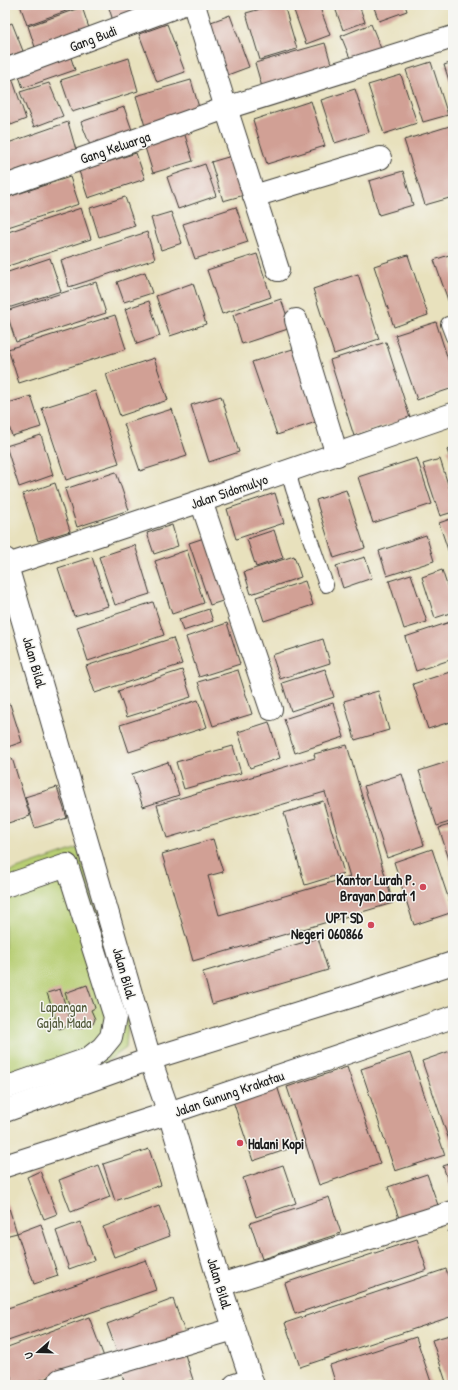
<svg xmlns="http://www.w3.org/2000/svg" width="458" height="1390" font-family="'Patrick Hand',sans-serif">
  <rect width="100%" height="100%" fill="#f6f6f2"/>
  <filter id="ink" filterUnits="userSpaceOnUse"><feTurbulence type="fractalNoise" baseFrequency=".025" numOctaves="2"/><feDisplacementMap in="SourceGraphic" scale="8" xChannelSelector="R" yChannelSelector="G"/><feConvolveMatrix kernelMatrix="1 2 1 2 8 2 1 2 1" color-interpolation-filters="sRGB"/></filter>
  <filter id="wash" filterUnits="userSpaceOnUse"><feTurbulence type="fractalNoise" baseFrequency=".012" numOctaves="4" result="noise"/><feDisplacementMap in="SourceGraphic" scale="16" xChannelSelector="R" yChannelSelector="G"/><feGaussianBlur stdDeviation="0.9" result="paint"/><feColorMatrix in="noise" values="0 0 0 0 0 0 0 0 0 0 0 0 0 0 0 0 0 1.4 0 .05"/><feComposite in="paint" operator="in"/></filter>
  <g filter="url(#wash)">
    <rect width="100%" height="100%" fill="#e8e1bd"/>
    <polygon fill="#b7ce73" stroke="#6a7548" points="78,848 128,1018 126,1048 105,1063 5,1098 5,873"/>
    <g id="blocks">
      <g fill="#d1a095">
        <polygon points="20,5 76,5 77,7 27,25"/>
        <polygon points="108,5 172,5 114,24"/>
        <polygon points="275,5 284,5 297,49 260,60 246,13"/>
        <polygon points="292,5 319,5 330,35 306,44"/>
        <polygon points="334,5 359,5 365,22 343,30"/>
        <polygon points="373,5 405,5 407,11 379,21"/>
        <polygon points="82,7 91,34 37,53 28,26"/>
        <polygon points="230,15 249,67 222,77 203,25"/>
        <polygon points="12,23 23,51 5,58 5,26"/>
        <polygon points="167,24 185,72 157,82 139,34"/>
        <polygon points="371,24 382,51 352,63 341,36"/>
        <polygon points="325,43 332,67 262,87 255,63"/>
        <polygon points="69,52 75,70 23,88 17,70"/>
        <polygon points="129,58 138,91 72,112 61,80"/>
        <polygon points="431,62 448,115 423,122 406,70"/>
        <polygon points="453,62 453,93 444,65"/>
        <polygon points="10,72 26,119 11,125 5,108 5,73"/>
        <polygon points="401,75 417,123 384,134 368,85"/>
        <polygon points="191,80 200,111 145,126 136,96"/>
        <polygon points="49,83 63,116 34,127 20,92"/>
        <polygon points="355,89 369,132 335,143 321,100"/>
        <polygon points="311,101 325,146 267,164 253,120"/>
        <polygon points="124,107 133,133 91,148 81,122"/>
        <polygon points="68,122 76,150 5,174 5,144"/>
        <polygon points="453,125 453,197 425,205 404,140"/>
        <polygon points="184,132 193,161 153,173 144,144"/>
        <polygon points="136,153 145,179 88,198 79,171"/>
        <polygon points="235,155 248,194 223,201 211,162"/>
        <polygon points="205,164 216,196 178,209 167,177"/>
        <polygon points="403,171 413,205 379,215 369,181"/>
        <polygon points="70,177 79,204 5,228 5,198"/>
        <polygon points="125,197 135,226 99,237 90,208"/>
        <polygon points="236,207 248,242 195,259 183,224"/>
        <polygon points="81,208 91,239 5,267 5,233"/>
        <polygon points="171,212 182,243 161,250 151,218"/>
        <polygon points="147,232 155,259 69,287 61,260"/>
        <polygon points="257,254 271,297 222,314 207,270"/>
        <polygon points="452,254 453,258 453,302 449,303 434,260"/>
        <polygon points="408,255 428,315 394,327 374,266"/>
        <polygon points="50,258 61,291 5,309 5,273"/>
        <polygon points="145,272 152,293 124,302 117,282"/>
        <polygon points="358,274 379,339 334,354 313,289"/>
        <polygon points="96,282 106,313 16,342 6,311"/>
        <polygon points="193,283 206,324 170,336 156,296"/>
        <polygon points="281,299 291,328 242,344 233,315"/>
        <polygon points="149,301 160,336 137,344 125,309"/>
        <polygon points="115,315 126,349 19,383 8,349"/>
        <polygon points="436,322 453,375 453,388 417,400 395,335"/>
        <polygon points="386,342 410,418 354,436 330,360"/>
        <polygon points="299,347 322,420 277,435 252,362"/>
        <polygon points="154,358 168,400 120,416 106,374"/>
        <polygon points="95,391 119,463 66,480 42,408"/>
        <polygon points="31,396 41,427 12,436 5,413 5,404"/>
        <polygon points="221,396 239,452 209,462 191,405"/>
        <polygon points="172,409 187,456 140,471 124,424"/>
        <polygon points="41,435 53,475 19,487 6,446"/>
        <polygon points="453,448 453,467 447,450"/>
        <polygon points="417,458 432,504 373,523 358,477"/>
        <polygon points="440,459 453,500 453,512 440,516 423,464"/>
        <polygon points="116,472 129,510 77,527 65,489"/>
        <polygon points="55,483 70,531 38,541 23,494"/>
        <polygon points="346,490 365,548 334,558 316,500"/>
        <polygon points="275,493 284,523 236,539 227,509"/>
        <polygon points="453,518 453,565 439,523"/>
        <polygon points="172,525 178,546 154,554 147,533"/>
        <polygon points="274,530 283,558 256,567 247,539"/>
        <polygon points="426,535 434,561 387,576 379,551"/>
        <polygon points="210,536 232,598 210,605 189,543"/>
        <polygon points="135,545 150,594 115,605 99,557"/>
        <polygon points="187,550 204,603 172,614 155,561"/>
        <polygon points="294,556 301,577 251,594 244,572"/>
        <polygon points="92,557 108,606 74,616 58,568"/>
        <polygon points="365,557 372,578 343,588 336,566"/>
        <polygon points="442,570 453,603 453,612 435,618 422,577"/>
        <polygon points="411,574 427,622 404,629 389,581"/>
        <polygon points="305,581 313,605 264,621 256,597"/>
        <polygon points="153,602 164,635 88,661 77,627"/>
        <polygon points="209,609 213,621 183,631 179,619"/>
        <polygon points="453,621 453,659 416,671 405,637"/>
        <polygon points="227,623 240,664 199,677 186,637"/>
        <polygon points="173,638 182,664 95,693 86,666"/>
        <polygon points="323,639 330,663 280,679 272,655"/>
        <polygon points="325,669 334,697 291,711 282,683"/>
        <polygon points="182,670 191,697 127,717 118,691"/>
        <polygon points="238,670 252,714 213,726 198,682"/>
        <polygon points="453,671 453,721 428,729 413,684"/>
        <polygon points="378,691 389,730 355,740 344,701"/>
        <polygon points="198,700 207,727 129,752 120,725"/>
        <polygon points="333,703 344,737 295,753 284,719"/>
        <polygon points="10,704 22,742 5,748 5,706"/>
        <polygon points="269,722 280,758 250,768 238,732"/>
        <polygon points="347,745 393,903 193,961 162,854 213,839 223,872 208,876 219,915 350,877 325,792 167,838 157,805 315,758 314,754"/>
        <polygon points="233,746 241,773 184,789 176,762"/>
        <polygon points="12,758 30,816 5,824 5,760"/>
        <polygon points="453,760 453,821 437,826 419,771"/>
        <polygon points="168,762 179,795 143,807 132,774"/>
        <polygon points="402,774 424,845 387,858 364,786"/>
        <polygon points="57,787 67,818 35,828 25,797"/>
        <polygon points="323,801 344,873 305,885 284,813"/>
        <polygon points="453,824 453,872 439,828"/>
        <polygon points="432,849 453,912 414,925 394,862"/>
        <polygon points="318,938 328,970 212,1004 203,972"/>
        <polygon points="87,985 95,1008 91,1010 95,1019 93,1024 78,1029 65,993"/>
        <polygon points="60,989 72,1025 59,1029 47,993"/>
        <polygon points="453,1050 453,1148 452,1149 422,1061"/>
        <polygon points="410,1053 445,1155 395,1171 361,1069"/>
        <polygon points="347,1067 380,1164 319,1185 287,1087"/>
        <polygon points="277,1086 297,1146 253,1161 233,1101"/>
        <polygon points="149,1149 161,1185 115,1201 103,1164"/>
        <polygon points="453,1163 453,1196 443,1166"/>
        <polygon points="98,1165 110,1197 71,1212 59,1180"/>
        <polygon points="283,1165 296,1203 256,1217 243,1178"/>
        <polygon points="40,1171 57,1214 44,1219 27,1177"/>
        <polygon points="427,1174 439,1208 400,1221 388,1187"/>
        <polygon points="5,1196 17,1233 5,1236"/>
        <polygon points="329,1197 341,1233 262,1259 250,1223"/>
        <polygon points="159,1206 170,1236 114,1257 103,1227"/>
        <polygon points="80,1222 94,1260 69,1269 56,1231"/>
        <polygon points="41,1224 58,1276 34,1284 17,1233"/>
        <polygon points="453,1229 453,1246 448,1231"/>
        <polygon points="417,1239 427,1270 295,1314 285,1283"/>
        <polygon points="146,1260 156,1290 5,1342 5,1309"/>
        <polygon points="446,1269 453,1291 453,1316 300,1367 285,1323"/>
        <polygon points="173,1299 186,1335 120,1360 107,1324"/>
        <polygon points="89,1317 104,1357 27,1385 14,1385 5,1360 5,1348"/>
        <polygon points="453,1334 453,1385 447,1385 432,1340"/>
        <polygon points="416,1337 432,1385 336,1385 330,1365"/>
        <polygon points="183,1348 193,1380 176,1385 125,1385 120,1368"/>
      </g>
    </g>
  </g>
  <g filter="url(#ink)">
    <use href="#blocks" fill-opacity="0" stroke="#3b3a34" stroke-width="1"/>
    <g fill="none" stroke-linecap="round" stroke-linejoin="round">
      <g stroke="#3b3a34" stroke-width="16">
        <g id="lane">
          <polyline points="448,324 453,337"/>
          <polyline points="288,471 293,489 326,585"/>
        </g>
      </g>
      <g stroke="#3b3a34" stroke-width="24">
        <g id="street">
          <polyline points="194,5 226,108 278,270"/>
          <polyline points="5,70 181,5"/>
          <polyline points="5,186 226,108 453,37"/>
          <polyline points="254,196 380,158"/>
          <polyline points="296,320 337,455"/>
          <polyline points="201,501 271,709"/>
          <polyline points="5,566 201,501 453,414"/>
          <polyline points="5,886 67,865 115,1017 111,1037 102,1048 88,1059 5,1088"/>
          <polyline points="220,1285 453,1212"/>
          <polyline points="60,1380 234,1329"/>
          <polyline points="235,1385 251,1380"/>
        </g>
      </g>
      <g stroke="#3b3a34" stroke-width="24">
        <g id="secondary">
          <polyline points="5,559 150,1059 169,1113 220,1285 253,1385"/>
          <polyline points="5,1111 150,1059 356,995 453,963"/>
          <polyline points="5,1166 169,1113 453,1017"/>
        </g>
      </g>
      <use href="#lane" stroke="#fff" stroke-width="14"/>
      <use href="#street" stroke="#fff" stroke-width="22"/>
      <use href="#secondary" stroke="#fff" stroke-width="22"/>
    </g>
  </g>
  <g fill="#d1495b" stroke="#f6f6f2" stroke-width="1.5">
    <circle cx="423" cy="887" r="4"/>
    <circle cx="371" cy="925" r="4"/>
    <circle cx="240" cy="1143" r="4"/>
  </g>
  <g text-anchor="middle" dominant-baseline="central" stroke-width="3" stroke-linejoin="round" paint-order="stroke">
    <g font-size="14" fill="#1c1c1c" stroke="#f6f6f2">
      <text transform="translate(93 38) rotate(-21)">Gang Budi</text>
      <text transform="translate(115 147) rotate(-19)">Gang Keluarga</text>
      <text transform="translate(229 491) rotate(-19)">Jalan Sidomulyo</text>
      <text transform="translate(35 662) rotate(74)">Jalan Bilal</text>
      <text transform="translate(125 973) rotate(74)">Jalan Bilal</text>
      <text transform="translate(229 1093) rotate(-19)">Jalan Gunung Krakatau</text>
      <text transform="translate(220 1283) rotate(73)">Jalan Bilal</text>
    </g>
    <g font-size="14" font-weight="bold" fill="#1c1c1c" stroke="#f6f6f2" text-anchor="end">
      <text x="415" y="879">Kantor Lurah P.<tspan x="415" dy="16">Brayan Darat 1</tspan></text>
      <text x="363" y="917">UPT SD<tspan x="363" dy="16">Negeri 060866</tspan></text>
      <text x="248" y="1143" text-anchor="start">Halani Kopi</text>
    </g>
    <g font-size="14" fill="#525a3a" stroke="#f6f6f2">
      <text x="64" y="1006">Lapangan<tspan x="64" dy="16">Gajah Mada</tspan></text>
    </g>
  </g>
  <rect width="458" height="1390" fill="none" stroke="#f6f6f2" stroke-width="20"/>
  <g transform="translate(38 1352) rotate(250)" stroke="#f6f6f2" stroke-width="3" paint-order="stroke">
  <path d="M0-3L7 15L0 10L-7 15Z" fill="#1c1c1c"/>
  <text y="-6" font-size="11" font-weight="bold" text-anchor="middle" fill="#1c1c1c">U</text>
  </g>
</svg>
